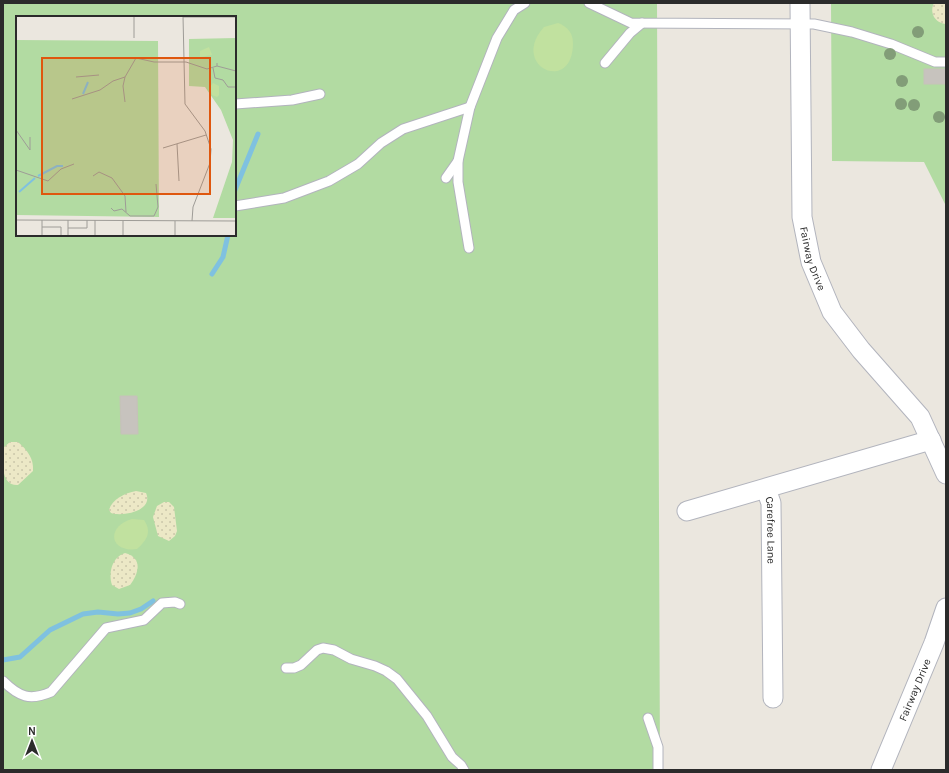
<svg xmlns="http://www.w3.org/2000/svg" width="949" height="773" font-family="Karla,sans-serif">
  <defs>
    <pattern id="sand-dots" width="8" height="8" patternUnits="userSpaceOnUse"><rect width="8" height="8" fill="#ece8c6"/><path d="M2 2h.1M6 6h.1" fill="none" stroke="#cbc7aa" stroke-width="1.8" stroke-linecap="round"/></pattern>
  </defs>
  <rect width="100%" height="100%" fill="#ebe7df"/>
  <g fill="#b2dba2" fill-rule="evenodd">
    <path d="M3 3H657L660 770H3ZM17 17H235V235H17Z"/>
    <polygon points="831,3 946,3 946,206 924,162 832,161"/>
  </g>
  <g fill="url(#sand-dots)">
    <path d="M934 3H946V24C935 23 929 13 934 3Z"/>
    <path d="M10 442H18C27 450 34 458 33 471L18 485C0 486 3 461 3 448Z"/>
    <path d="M136 491 146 493C154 511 122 517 111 513L109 510C112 499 125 493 136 491Z"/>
    <polygon points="164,502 169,502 174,507 177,531 175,536 169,541 158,536 153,517 157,506"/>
    <path d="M125 553C143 558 139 573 130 585L119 589 112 585C108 573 112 557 125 553Z"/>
  </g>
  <g fill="#c1e19f">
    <path d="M558 23C568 27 573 33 573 44 572 95 509 66 544 27Z"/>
    <path d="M132 519 144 520C152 532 147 540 137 549 109 553 106 526 132 519Z"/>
  </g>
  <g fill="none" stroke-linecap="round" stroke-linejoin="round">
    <g stroke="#7fc1e0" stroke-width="5">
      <polyline points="235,190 258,134"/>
      <polyline points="212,274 223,257 228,235"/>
      <polyline points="3,660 20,657 50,630 83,614 98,612 118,614 130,613 141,609 153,601"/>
    </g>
  </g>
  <g fill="#c7c3be" stroke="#c6c2b9">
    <rect x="924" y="69" width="22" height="15"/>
    <polygon points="120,396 137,396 138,434 121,434"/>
  </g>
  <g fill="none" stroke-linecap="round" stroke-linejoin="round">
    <g stroke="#b2b4bd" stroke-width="11">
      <g id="lane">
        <polyline points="589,3 631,23 814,24 852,32 891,44 935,62 946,62"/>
        <polyline points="605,63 630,33 642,23"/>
        <polyline points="235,104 292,100 320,94"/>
        <polyline points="446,178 458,161"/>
        <polyline points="235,206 284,198 329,181 358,164 381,143 403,129 470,107"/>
        <polyline points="469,248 458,182 458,161 470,107 497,38 514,10 525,3"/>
        <polyline points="286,668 294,668 301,665 317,650 323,648 334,650 351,659 375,666 386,671 397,679 427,716 452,757 461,765 464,770"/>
        <path d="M3 681C19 697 30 701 51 692L106 628 144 620 162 603 175 602 180 604"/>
        <polyline points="648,718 658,747 658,770"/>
      </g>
    </g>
    <g stroke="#b2b4bd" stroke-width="21">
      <g id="street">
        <path id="s1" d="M800 3 802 217 811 262 832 312 861 350 920 417 946 474"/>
        <path id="s2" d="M766 489 771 503 773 698"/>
        <polyline points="687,511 931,440"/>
        <path id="s3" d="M881 770 934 643 946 608"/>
      </g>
    </g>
    <use href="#lane" stroke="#fff" stroke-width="9"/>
    <use href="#street" stroke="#fff" stroke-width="19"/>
  </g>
  <g fill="#829d78">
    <circle cx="918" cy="32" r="6"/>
    <circle cx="890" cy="54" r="6"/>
    <circle cx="902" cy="81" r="6"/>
    <circle cx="901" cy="104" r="6"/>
    <circle cx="914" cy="105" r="6"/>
    <circle cx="939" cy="117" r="6"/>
  </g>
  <g text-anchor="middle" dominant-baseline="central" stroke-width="3" stroke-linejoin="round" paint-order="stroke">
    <g font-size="11" fill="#2b2b2b" stroke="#fff">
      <text stroke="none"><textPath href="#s1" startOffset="257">Fairway Drive</textPath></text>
      <text stroke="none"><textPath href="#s2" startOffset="42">Carefree Lane</textPath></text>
      <text stroke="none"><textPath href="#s3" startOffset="87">Fairway Drive</textPath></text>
    </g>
  </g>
  <g transform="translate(16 16)">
    <rect width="220" height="220" fill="#ebe7df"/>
    <path d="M220 22V202H197L216 146 217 124 205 94 189 71 173 70V23ZM0 24 142 25 143 201 0 199Z" fill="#b2dba2"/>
    <path d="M193 31 196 39 184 41V35ZM197 67 203 70V79L201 81 196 79 194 71Z" fill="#c1e19f"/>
    <path fill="none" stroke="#7fc1e0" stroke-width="2" d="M67 78 72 66M22 160 41 150H47M3 176 19 162"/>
    <path fill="none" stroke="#9e9c97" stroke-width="1" d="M118 0V22M167 0 169 88 189 115 195 133 194 147 177 191 176 205M167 1H220M201 50 220 55M197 52 199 62 207 64 212 71H220M60 61 83 59M56 83 84 74 97 65 109 61M109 86 107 70 109 61 120 42 138 46H170L191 53 201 50V47M0 114 14 134V121M161 128 163 165M147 132 190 119M0 154 32 165 45 153 58 148M77 160 83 156 96 162 109 180 110 196M95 192 98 195 106 193 114 200H138L142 191 140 168M0 204 220 205M26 211H45V220M52 212H71V204M26 220V204M52 220V204M79 220V204M107 220V204M159 220V205"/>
    <path fill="#df570e" fill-opacity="0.15" stroke="#df570e" stroke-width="2" d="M26 42H194V178H26Z"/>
    <rect width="220" height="220" fill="none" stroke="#2b2b2b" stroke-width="2"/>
  </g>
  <rect width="949" height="773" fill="none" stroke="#2b2b2b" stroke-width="8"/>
  <g transform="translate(32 741)" stroke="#ffffff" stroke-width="3" paint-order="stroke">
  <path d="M0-3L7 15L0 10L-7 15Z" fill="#2b2b2b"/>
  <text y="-6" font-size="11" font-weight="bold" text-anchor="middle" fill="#2b2b2b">N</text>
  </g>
</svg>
